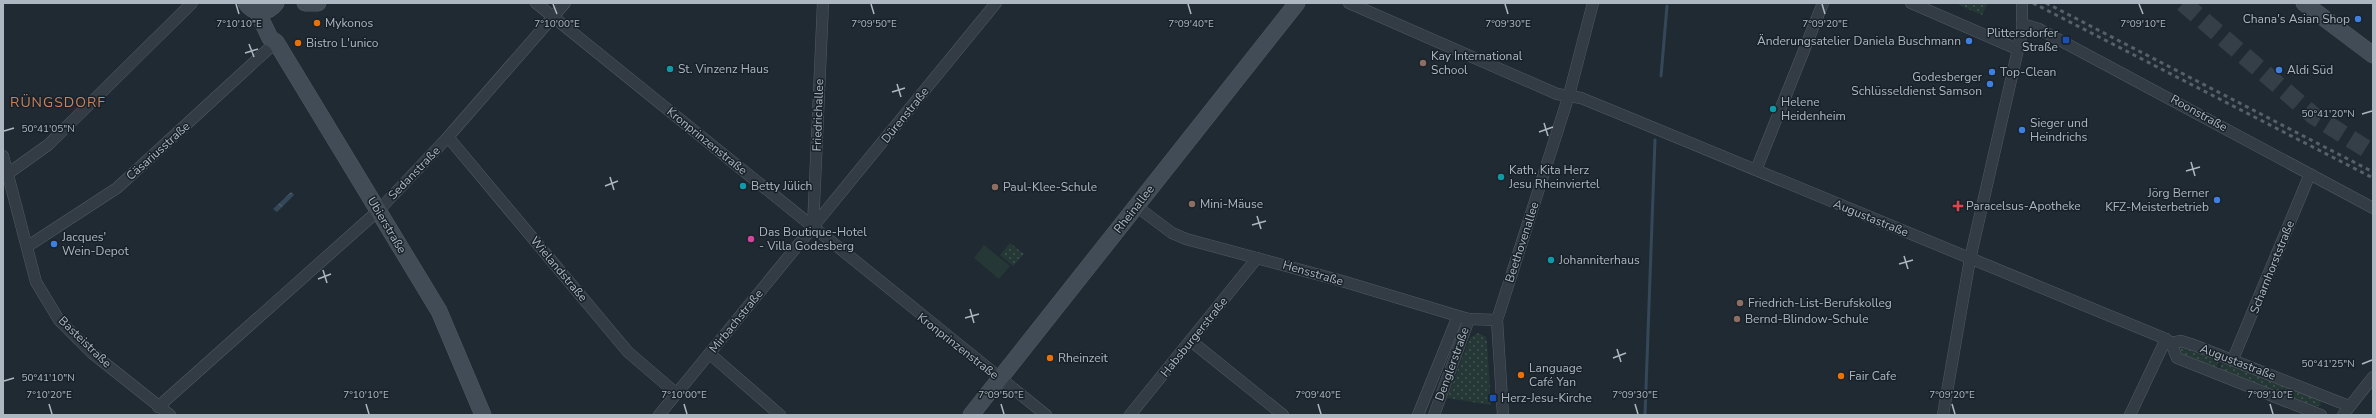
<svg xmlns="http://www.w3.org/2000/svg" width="2376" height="418" font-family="'Nunito Sans',sans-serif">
  <defs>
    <pattern id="grass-dots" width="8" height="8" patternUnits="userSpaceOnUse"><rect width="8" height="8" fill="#253836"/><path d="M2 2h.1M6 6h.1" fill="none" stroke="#425351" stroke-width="1.8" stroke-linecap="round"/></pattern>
    <pattern id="water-waves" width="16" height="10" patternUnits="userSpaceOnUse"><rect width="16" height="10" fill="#354859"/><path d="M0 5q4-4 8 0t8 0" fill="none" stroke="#50606f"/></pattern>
  </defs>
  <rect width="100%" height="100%" fill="#202a33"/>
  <g fill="url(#grass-dots)">
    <polygon points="1960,3 1988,3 1982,15 1959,5"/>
    <polygon points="1010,243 1024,254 1013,266 1000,255"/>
    <polygon points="1478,333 1486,337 1487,342 1491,405 1447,398 1470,338"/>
    <polygon points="2180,345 2220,359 2216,369 2179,353 2178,349"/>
    <polygon points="2223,361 2320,400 2321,405 2315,407 2219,370"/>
  </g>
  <polygon fill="#253836" points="984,245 1010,266 999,279 974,258"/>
  <polygon fill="url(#water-waves)" points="291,192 294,195 277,212 273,209"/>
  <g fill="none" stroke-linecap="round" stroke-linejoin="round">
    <g stroke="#354859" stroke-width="3">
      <polyline points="1661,76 1667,6"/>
      <polyline points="1645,415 1655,140"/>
    </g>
    <polyline stroke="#353f48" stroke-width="18" stroke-dasharray="18 9" stroke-linecap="butt" points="2183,3 2314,116 2373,153"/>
    <g stroke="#515a62" stroke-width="12">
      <g id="street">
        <polyline points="536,3 1046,415"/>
        <polyline points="1349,3 1557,94 1581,98 1625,116 2166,339 2171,343 2177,358 2321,415"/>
        <polyline points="1911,3 2017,49"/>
        <polyline points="2022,24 2039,29 2373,208"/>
        <polyline points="448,137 628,352 677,394"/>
        <polyline points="3,156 36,282 59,320 92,353 170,415"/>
        <polyline points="1756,170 1823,3"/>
        <polyline points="3,177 48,145 192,3"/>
        <polyline points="1136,206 1172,233 1186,239 1342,281 1458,316 1469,319 1497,320"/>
        <polyline points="813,227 823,3"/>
        <polyline points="28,246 117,188 276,42"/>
        <polyline points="1191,341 1283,415"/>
        <polyline points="2171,343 2181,341 2194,345 2349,406"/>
        <polyline points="710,354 780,415"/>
        <polyline points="2233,359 2310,174"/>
        <polyline points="158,407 379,210 448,137 565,3"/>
        <polyline points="659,415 996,3"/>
        <polyline points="1130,415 1257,258"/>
        <polyline points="1418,415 1458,316"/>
        <polyline points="1434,415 1469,319"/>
        <polyline points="1503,415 1497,320 1569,95 1593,3"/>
        <polyline points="1943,415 1970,259 2022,32 2022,3"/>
        <polyline points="2130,415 2166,339"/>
        <polyline points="2343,415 2373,377"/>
      </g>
    </g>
    <g stroke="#515a62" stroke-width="17">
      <g id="secondary">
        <path d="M246 3C254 14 268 14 276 3"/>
        <polyline points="305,3 318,3"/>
        <polyline points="2304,3 2373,55"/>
        <polyline points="257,11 270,38 276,42 439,311 483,415"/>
        <polyline points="971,415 1297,3"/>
      </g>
    </g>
    <use href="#street" stroke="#333c44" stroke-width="11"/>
    <use href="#secondary" stroke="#424c56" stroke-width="16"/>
    <g stroke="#55606a" stroke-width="3" stroke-dasharray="4 4" stroke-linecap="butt">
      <polyline points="2033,3 2373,178"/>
      <polyline points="2046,3 2373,172"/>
    </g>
  </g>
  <path fill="none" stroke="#adb7c1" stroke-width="1.5" d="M236 4 239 14M553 4 557 14M871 4 874 14M1188 4 1191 14M1505 4 1508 14M1822 4 1825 14M2139 4 2143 14M249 44 254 57M245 53 258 49M897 84 901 97M892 92 905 88M2362 114 2372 111M1544 123 1548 136M4 131 14 128M1539 132 1553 127M2191 162 2195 176M2186 171 2200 167M610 177 614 190M605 186 618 181M1257 216 1261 229M1252 225 1266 221M1904 256 1908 269M1899 264 1913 260M323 270 327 283M318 279 331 274M970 309 974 323M965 318 979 314M1617 349 1621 362M1613 358 1626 353M2362 364 2372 360M4 381 14 378M49 404 52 414M366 404 369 414M684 404 687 414M1001 404 1004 414M1318 404 1321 414M1635 404 1638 414M1952 404 1955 414M2270 404 2273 414"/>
  <g fill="#3f7fe0" stroke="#192128" stroke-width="1.5">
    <circle cx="2358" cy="19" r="4"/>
    <circle cx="1969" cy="41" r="4"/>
    <circle cx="2279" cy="70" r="4"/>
    <circle cx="1992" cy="72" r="4"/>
    <circle cx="1990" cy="84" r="4"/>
    <circle cx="2022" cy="130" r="4"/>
    <circle cx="2217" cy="200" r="4"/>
    <circle cx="54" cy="244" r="4"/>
  </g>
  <g fill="#e8710a" stroke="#192128" stroke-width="1.5">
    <circle cx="317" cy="23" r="4"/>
    <circle cx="298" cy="43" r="4"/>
    <circle cx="1050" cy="358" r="4"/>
    <circle cx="1521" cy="375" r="4"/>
    <circle cx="1841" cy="376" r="4"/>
  </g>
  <g fill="#1a4fb4" stroke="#192128" stroke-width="1.5">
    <rect x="2062" y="36" width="8" height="8" rx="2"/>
    <rect x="1489" y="394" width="8" height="8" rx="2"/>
  </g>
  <g fill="#8d6e63" stroke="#192128" stroke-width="1.5">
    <circle cx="1423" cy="63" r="4"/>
    <circle cx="995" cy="187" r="4"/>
    <circle cx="1192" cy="204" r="4"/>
    <circle cx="1740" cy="303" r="4"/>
    <circle cx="1737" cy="319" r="4"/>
  </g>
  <g fill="#0f9aa8" stroke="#192128" stroke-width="1.5">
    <circle cx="670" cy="69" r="4"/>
    <circle cx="1773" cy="109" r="4"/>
    <circle cx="1501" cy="177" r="4"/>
    <circle cx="743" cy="186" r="4"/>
    <circle cx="1551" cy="260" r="4"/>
  </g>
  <path fill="#e0444e" stroke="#192128" stroke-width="1.5" d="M1956 200h4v4h4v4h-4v4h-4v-4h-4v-4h4z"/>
  <circle fill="#d1479c" stroke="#192128" stroke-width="1.5" cx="751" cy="239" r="4"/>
  <g text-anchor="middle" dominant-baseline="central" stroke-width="3" stroke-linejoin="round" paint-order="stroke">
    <g font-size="12" fill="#adb7c1" stroke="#192128" text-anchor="start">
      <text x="2350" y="19" text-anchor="end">Chana's Asian Shop</text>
      <text x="325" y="23">Mykonos</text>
      <text x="2058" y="33" text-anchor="end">Plittersdorfer<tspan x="2058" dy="14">Straße</tspan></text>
      <text x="1961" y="41" text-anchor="end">Änderungsatelier Daniela Buschmann</text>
      <text x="306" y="43">Bistro L'unico</text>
      <text x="1431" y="56">Kay International<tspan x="1431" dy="14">School</tspan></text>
      <text x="678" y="69">St. Vinzenz Haus</text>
      <text x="2287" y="70">Aldi Süd</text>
      <text x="2000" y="72">Top-Clean</text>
      <text x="1982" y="77" text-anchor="end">Godesberger<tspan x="1982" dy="14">Schlüsseldienst Samson</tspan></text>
      <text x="1781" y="102">Helene<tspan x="1781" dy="14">Heidenheim</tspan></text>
      <text x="2030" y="123">Sieger und<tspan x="2030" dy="14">Heindrichs</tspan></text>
      <text x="1509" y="170">Kath. Kita Herz<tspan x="1509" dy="14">Jesu Rheinviertel</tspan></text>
      <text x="751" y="186">Betty Jülich</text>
      <text x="1003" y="187">Paul-Klee-Schule</text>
      <text x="2209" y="193" text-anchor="end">Jörg Berner<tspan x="2209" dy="14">KFZ-Meisterbetrieb</tspan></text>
      <text x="1200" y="204">Mini-Mäuse</text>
      <text x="1966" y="206">Paracelsus-Apotheke</text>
      <text x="759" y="232">Das Boutique-Hotel<tspan x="759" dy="14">- Villa Godesberg</tspan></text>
      <text x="62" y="237">Jacques'<tspan x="62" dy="14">Wein-Depot</tspan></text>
      <text x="1559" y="260">Johanniterhaus</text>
      <text x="1748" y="303">Friedrich-List-Berufskolleg</text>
      <text x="1745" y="319">Bernd-Blindow-Schule</text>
      <text x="1058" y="358">Rheinzeit</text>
      <text x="1529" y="368">Language<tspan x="1529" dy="14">Café Yan</tspan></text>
      <text x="1849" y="376">Fair Cafe</text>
      <text x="1501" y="398">Herz-Jesu-Kirche</text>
    </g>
    <g font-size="12" fill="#adb7c1" stroke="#192128">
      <text transform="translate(2199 113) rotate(29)">Roonstraße</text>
      <text transform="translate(818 115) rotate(-88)">Friedrichallee</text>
      <text transform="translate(905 115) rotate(-51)">Dürenstraße</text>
      <text transform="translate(707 141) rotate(39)">Kronprinzenstraße</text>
      <text transform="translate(158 151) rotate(-42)">Cäsariusstraße</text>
      <text transform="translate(414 173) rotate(-46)">Sedanstraße</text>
      <text transform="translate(1134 209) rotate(-52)">Rheinallee</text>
      <text transform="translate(1871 218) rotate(22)">Augustastraße</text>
      <text transform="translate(387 225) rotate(59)">Ubierstraße</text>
      <text transform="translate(1522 242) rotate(-72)">Beethovenallee</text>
      <text transform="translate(2272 267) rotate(-68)">Scharnhorststraße</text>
      <text transform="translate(559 269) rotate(50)">Wielandstraße</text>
      <text transform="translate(1313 273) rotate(16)">Hensstraße</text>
      <text transform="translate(736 321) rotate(-51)">Mirbachstraße</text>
      <text transform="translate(1194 337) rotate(-51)">Habsburgerstraße</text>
      <text transform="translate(85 342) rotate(44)">Basteistraße</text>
      <text transform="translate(958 346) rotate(38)">Kronprinzenstraße</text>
      <text transform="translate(2238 362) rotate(21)">Augustastraße</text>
      <text transform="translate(1452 364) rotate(-70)">Denglerstraße</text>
    </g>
    <g font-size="14" letter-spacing="1" fill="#c88361" stroke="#192128">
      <text x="58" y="102">RÜNGSDORF</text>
    </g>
  </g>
  <g font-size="10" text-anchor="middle" fill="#adb7c1" stroke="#192128" stroke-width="3" stroke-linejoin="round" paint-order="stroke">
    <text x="239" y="27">7°10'10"E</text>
    <text x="557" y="27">7°10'00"E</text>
    <text x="874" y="27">7°09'50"E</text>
    <text x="1191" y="27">7°09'40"E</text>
    <text x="1508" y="27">7°09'30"E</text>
    <text x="1825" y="27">7°09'20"E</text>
    <text x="2143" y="27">7°09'10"E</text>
    <text x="2328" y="117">50°41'20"N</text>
    <text x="48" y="132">50°41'05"N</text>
    <text x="2328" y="367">50°41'25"N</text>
    <text x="48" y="381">50°41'10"N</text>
    <text x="49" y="398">7°10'20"E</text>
    <text x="366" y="398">7°10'10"E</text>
    <text x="684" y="398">7°10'00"E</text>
    <text x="1001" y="398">7°09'50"E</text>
    <text x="1318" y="398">7°09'40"E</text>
    <text x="1635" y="398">7°09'30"E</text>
    <text x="1952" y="398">7°09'20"E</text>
    <text x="2270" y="398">7°09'10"E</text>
  </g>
  <rect width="2376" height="418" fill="none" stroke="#adb7c1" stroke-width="8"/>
</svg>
